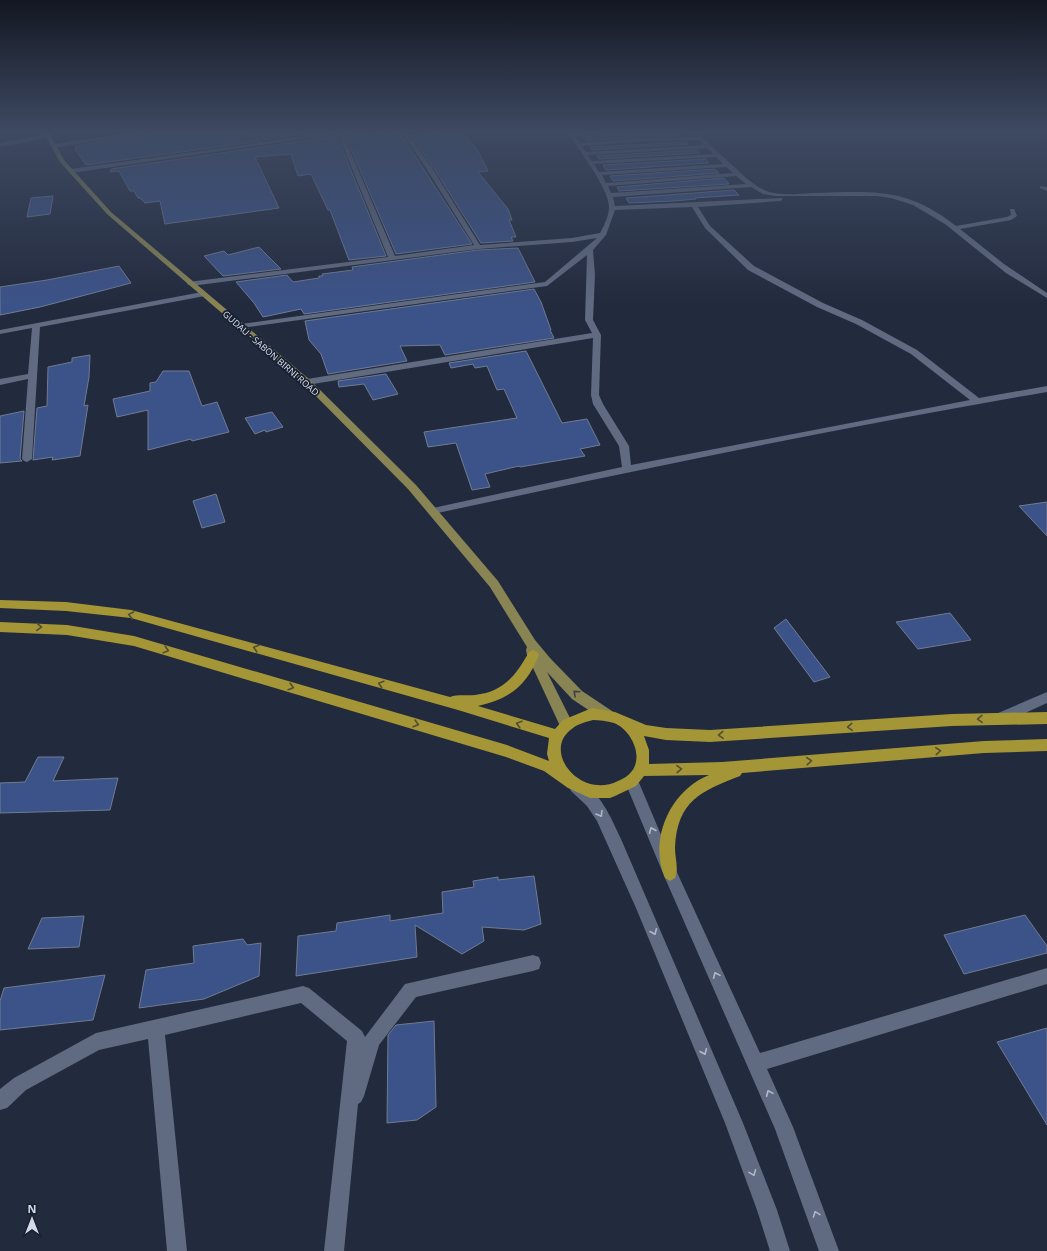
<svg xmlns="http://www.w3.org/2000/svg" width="1047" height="1251" font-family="'Noto Sans',sans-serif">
  <rect width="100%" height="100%" fill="#222a3d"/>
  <g fill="#3c5389" stroke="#707b91">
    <polygon points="159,131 251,131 255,142 86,165 75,149 76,146"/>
    <polygon points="259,131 323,131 263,140"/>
    <polygon points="353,131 367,131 367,134 397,131 401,137 403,137 472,244 396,254 345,135"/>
    <polygon points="445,131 463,131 478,151 488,171 478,172 508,209 512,220 509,220 516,237 511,237 513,241 481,243 433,167 411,136"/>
    <polygon points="669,131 676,131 681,136 638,136 587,141 584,137"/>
    <polygon points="337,136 386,256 349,260 330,210 328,210 311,174 298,176 291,154 255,157 279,208 165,224 160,201 145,203 140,198 138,198 134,191 130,191 119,171 110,172 111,169"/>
    <polygon points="687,142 689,144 592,150 590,147"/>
    <polygon points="697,150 700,153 599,159 597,156"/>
    <polygon points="706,159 709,163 606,170 603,165"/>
    <polygon points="715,169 719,173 613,181 610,176"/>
    <polygon points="724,178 729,184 619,191 617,187"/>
    <polygon points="734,190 739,195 695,198 696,199 674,201 629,203 626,198"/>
    <polygon points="53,196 50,214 27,217 31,198"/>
    <polygon points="259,247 281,269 223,276 204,256 224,251 228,255"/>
    <polygon points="518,248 535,282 304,314 301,309 263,317 254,303 236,282 287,275 293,282 319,278 319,276 323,276 322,274 353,270 352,267 478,250"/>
    <polygon points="119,266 131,283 40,307 0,315 0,287 47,280"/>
    <polygon points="534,289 541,302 551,330 550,330 554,338 445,355 440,345 400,346 407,361 328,374 321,354 309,340 305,321"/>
    <polygon points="526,351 562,423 587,419 600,445 580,449 585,456 520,467 519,466 485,474 490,487 472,490 456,443 428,447 424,432 517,418 504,389 497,390 487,366 475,368 473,364 451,368 449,363"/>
    <polygon points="90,355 89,377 84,406 88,405 80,456 52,460 53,457 33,460 37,408 47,406 48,367 72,362 72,358"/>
    <polygon points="163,371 189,371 202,406 217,402 229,432 192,441 191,439 148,450 148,410 117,417 113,399 150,391 150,383 156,382"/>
    <polygon points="386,374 398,394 373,400 364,384 339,387 338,381"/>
    <polygon points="24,411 20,459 22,461 0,463 0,416"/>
    <polygon points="272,412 283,427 266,432 265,430 255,434 245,418"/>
    <polygon points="216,494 225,522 202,528 193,501"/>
    <polygon points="1047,502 1047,536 1019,506"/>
    <polygon points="950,613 971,640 918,649 896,622"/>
    <polygon points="786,619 830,677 814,682 774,628"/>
    <polygon points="38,757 64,757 53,781 118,778 110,810 0,813 0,783 25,782"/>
    <polygon points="534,876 541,924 524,930 482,927 484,941 462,954 415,925 417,957 296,976 298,936 336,931 337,923 390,915 390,921 443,913 442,892 474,887 473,881 498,877 498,880"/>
    <polygon points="1025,915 1047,946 1047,953 964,974 944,935"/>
    <polygon points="84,916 79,947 28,949 42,918"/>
    <polygon points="243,939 247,945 261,943 259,976 204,999 139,1008 146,970 194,963 193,946"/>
    <polygon points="105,975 93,1020 0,1030 0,1001 4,988"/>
    <polygon points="434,1021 436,1107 417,1120 387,1123 388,1035 396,1025"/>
    <polygon points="1047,1028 1047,1125 997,1042"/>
  </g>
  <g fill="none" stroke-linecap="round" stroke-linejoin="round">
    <g fill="#606a80" fill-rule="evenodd">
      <polygon points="143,131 158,131 53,148 50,146 53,144"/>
      <path d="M252 131H257L262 142 336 131H352L343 134 395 256 474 245 426 168 401 131H406L432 168 480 245 572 238 600 233C604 226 609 216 609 207 608 186 578 150 567 131H572L573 133 640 131 575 136 580 143 638 138 696 137 691 131H696C708 143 719 153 731 164 741 173 752 185 766 191 779 196 798 194 812 193 872 192 905 186 956 226L1007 217 1011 215 1010 209H1014L1017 216 1011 220 960 229 1004 264 1047 293V298L1006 273 945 224 913 205 891 198 877 196H775L763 194 751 187 613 197 615 206 782 198V200L780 201 698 207 710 226 754 266 823 303 862 320 917 350 979 398 1047 386V392C841 427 637 470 433 514L429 513 428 511 429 509 433 508 622 467 619 446 593 404 591 395 593 338 307 385 303 382 307 379 592 333 585 320 587 255 547 286 241 328 237 326 241 324 545 282 597 238 572 242 478 249 191 286 187 284 188 282 388 257 338 134 71 173 68 171 71 169 257 143ZM699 140 704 145 586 152 582 146 638 142ZM707 148 713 154 592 161 588 155ZM716 157 723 164 599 172 594 164ZM726 167 733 173 606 183 602 175ZM736 176 746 184 611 193 608 186ZM692 207 705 228 748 270 817 307 856 324 911 354 970 400 631 465 629 446 603 404 599 395 601 335 593 320 595 275 593 250 606 235 615 210Z"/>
      <polygon points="47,134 50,136 49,137 0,147 0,143"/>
      <polygon points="1040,186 1047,187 1047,191 1040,188"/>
      <polygon points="202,292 205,292 205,296 40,327 32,459 27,462 24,461 22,459 28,379 0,385 0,379 28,374 32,328 0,334 0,330"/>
      <polygon points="1047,692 1047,703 1006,722 1001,724 996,722 994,718 996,714"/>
      <polygon points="632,776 637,778 675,868 760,1053 1047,968 1047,984 767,1069 793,1127 839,1251 819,1251 775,1129 665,878 625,782 627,778"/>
      <path d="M576 780C599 788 611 818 621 839L743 1123 777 1210 790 1251H770L757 1210 725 1123 636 908 597 821 587 806 571 791 569 786 571 781Z"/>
      <polygon points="533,955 539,957 541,963 539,969 533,971 416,997 379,1045 364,1096 361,1102 358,1104 344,1251 324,1251 347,1041 301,1003 165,1035 187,1251 167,1251 148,1039 99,1050 26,1090 7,1108 0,1110 0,1089 14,1078 96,1033 303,986 309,988 362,1031 365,1037 405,984"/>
    </g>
    <polygon fill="#898454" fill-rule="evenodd" points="43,131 48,131 64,160 111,212 310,380 416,485 498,581 535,640 550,658 582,691 612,711 614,715 612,719 607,721 602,719 572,699 547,672 573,724 571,728 566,730 561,728 527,655 526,650 527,647 490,587 408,489 304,384 107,214 60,162"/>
    <path fill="#a49536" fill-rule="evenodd" d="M0 600 66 602 131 610 450 697C458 694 467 696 475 695 504 692 516 675 529 652L533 650 537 652 539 655C527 685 510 699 478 706L555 729 563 720 592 708 615 712 646 725 666 728 710 730 952 714 1047 712V724L952 726 710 742 666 740 644 736 649 750V764L722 762 984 741 1047 739V751L984 753 742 773 740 776C701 791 677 801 675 848 675 858 679 869 675 878L670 881 665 878C648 839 671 790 709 775L644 776 636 786 615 796 610 798H590L568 788 544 771 506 757 134 646 67 635 0 632V622L67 625 134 636 507 745 549 761 547 754 549 738 458 710 131 618 66 611 0 608ZM593 720C599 720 607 721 614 723 630 729 644 755 632 771 628 776 623 779 618 781 580 800 540 750 573 728 578 724 586 722 593 720Z"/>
  </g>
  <defs><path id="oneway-chevron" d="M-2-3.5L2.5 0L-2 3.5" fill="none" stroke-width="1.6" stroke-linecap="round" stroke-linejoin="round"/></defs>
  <g stroke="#504f34">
    <use href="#oneway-chevron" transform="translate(131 615) rotate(-169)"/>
    <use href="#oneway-chevron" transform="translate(39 627) rotate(4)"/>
    <use href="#oneway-chevron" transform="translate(256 648) rotate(-164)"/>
    <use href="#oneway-chevron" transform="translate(166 650) rotate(16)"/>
    <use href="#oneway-chevron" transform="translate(381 684) rotate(-164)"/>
    <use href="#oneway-chevron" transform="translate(291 687) rotate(16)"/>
    <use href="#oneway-chevron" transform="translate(980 719) rotate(178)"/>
    <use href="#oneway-chevron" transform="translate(416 724) rotate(16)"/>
    <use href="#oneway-chevron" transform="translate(519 724) rotate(-163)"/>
    <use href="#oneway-chevron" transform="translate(850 727) rotate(176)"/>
    <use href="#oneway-chevron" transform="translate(721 735) rotate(177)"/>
    <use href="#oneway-chevron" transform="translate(938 751) rotate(-5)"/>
    <use href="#oneway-chevron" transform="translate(809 761) rotate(-5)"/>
    <use href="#oneway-chevron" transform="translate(679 769) rotate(-2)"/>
  </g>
  <use stroke="#40433e" href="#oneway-chevron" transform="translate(576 693) rotate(-138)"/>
  <g stroke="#b1b8c7">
    <use href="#oneway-chevron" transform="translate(600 814) rotate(59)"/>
    <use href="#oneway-chevron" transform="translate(652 830) rotate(-113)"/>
    <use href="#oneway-chevron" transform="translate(654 932) rotate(67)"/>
    <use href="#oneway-chevron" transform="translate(716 975) rotate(-114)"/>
    <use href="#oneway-chevron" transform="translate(704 1052) rotate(67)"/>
    <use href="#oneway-chevron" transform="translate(769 1093) rotate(-114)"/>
    <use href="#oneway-chevron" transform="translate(753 1173) rotate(69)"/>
    <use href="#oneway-chevron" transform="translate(816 1214) rotate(-110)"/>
  </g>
  <linearGradient id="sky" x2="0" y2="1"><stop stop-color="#131722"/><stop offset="0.43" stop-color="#3e4a62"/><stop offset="1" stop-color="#3e4a62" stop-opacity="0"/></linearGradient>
  <rect width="1047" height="306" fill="url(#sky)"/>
  <g text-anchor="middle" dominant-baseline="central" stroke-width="3.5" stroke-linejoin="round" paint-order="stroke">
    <g font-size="9" fill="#d4dae6" stroke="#182032">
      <text transform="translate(271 353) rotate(41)">GUDAU - SABON BIRNI ROAD</text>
    </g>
  </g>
  <g transform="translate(32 1219)" stroke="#182032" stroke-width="3" paint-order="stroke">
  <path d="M0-3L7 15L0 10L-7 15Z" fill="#d4dae6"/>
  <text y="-6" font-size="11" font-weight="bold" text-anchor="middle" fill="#d4dae6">N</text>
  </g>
</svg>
